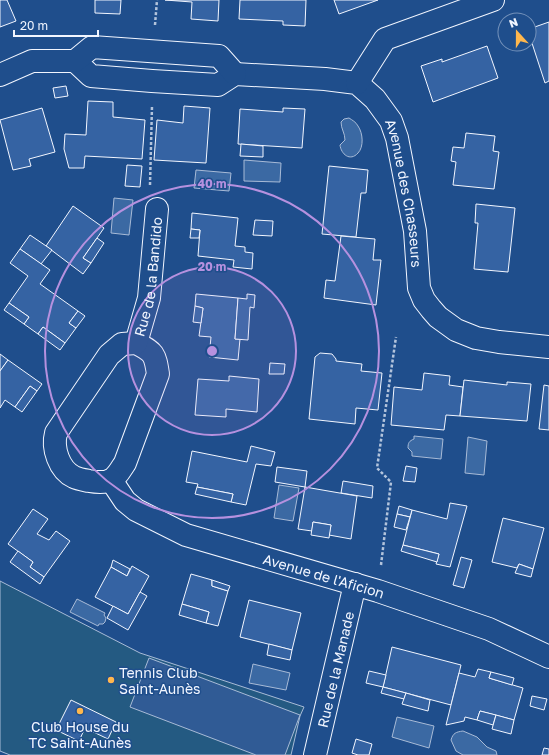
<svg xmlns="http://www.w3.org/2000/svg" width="549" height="755" font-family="'Golos Text',sans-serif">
  <rect width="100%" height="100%" fill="#1f4e8c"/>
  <polygon fill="#245a82" stroke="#a8bbd7" points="0,581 140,653 304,707 300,716 291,755 10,755 0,751"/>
  <polygon fill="#305b95" stroke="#a8bbd7" points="149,658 300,715 285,755 256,755 130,707"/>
  <g fill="#3b69a3" stroke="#a8bbd7">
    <path d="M349 118C352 120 356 122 358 126 363 133 364 147 358 153 350 162 341 154 340 145L345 140C345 133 341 129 341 122L344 119Z"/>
    <polygon points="244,160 281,163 280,182 244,181"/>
    <polygon points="196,170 231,173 229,191 194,188"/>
    <polygon points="114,198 133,200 129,235 111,233"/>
    <path d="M414 436 443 439 441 459 412 456V452L408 448C408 443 409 441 414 439Z"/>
    <polygon points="468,437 487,441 484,475 465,473"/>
    <polygon points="279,485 299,488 293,521 274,518"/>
    <polygon points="77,599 105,613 104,615 106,618 105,622 103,624 99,624 98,626 70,612"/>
    <polygon points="253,664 290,673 286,690 249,683"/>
    <polygon points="397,717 434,726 429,748 392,737"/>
    <path d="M463 731 477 737 487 747 496 751 497 755H463L456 751 451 740C453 733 456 732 463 731Z"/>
  </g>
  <g fill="#3563a3" stroke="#f2f6ff">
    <polygon points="0,0 7,0 16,21 0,27"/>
    <polygon points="95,0 121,0 120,14 95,13"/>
    <polygon points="165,0 219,0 218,21 191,19 192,2"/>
    <polygon points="240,0 306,0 305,26 283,25 283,21 239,19"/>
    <polygon points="334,0 378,0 339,14"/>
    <polygon points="549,22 549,81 545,83 529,34 529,29"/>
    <polygon points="487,46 498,78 433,102 421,66 442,59 442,62"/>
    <polygon points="66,86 68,96 55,98 53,88"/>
    <polygon points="88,101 113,102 113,117 145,120 142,159 85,156 84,168 69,168 64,149 65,134 86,135"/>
    <polygon points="184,106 210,108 206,163 154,160 157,120 183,123"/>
    <polygon points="42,108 55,152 29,159 31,166 13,170 0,120"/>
    <polygon points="283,108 305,109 302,148 238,144 240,109 283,112"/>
    <polygon points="466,133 495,136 493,151 499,152 494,189 453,185 456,162 451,161 453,147 464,148"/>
    <polygon points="241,144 263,146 263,157 240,156"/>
    <polygon points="127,165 142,166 140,187 125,186"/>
    <polygon points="329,166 368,170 366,193 361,193 356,237 322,234"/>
    <polygon points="476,204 515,208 508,272 474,269 478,223 475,223"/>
    <polygon points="73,206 104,228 83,258 91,263 83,274 46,246"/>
    <polygon points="192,213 238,218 235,246 245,247 245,252 253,253 252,269 233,267 234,260 198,256 200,230 191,229"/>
    <polygon points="255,220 273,221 272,236 253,235"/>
    <polygon points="191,229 200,230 199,238 190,238"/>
    <polygon points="30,235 52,250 41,264 20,249"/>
    <polygon points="341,236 375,239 373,260 381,260 376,305 324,298 326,280 335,281"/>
    <polygon points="97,238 104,243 91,263 83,258"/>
    <polygon points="20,249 50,270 40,284 78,311 69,323 76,328 65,343 43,327 38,334 24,324 29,317 9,303 28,276 10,263"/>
    <polygon points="196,294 238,298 235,339 240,339 238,360 209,357 211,337 199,336 203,308 195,306"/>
    <polygon points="247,294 255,295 254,308 250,307 248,340 235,339 238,298 247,299"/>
    <polygon points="9,303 29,317 24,324 4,310"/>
    <polygon points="195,306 203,308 201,323 193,322"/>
    <polygon points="78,311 85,316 76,328 69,323"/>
    <polygon points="43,327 65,343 60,350 38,334"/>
    <polygon points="320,353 332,354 336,359 336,361 362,364 361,371 382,373 378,410 356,408 355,424 309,419 315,357"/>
    <polygon points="0,354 8,360 0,371"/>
    <polygon points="8,360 42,384 37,391 30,386 15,407 5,400 0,408 0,371"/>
    <polygon points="270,363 285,364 284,374 269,374"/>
    <polygon points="424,373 450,376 449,385 463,387 460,416 446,415 444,430 391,425 394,387 422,390"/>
    <polygon points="229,376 259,379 257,412 226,409 226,417 195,415 198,379 229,381"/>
    <polygon points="464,380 507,385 507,382 531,384 527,421 460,416"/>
    <polygon points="544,385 549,386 549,430 539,429"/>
    <polygon points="30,386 37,391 22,412 15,407"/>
    <polygon points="251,446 275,452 271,466 256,464 246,505 231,502 233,494 197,487 198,484 186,482 192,451 247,462"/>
    <polygon points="406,466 417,468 415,482 403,481"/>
    <polygon points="277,467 307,471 305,487 275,482"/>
    <polygon points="343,481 373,486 372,498 341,493"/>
    <polygon points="197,487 233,494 231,502 195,494"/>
    <polygon points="305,487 357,496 351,539 329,535 331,525 313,522 312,531 298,529"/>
    <polygon points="450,503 467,506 450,567 436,564 439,554 403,545 412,510 447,519"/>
    <polygon points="399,506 412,510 410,517 397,514"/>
    <polygon points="33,509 48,519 37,534 49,540 56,531 70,541 44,577 30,567 33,562 8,544"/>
    <polygon points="397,514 410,517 406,530 394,527"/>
    <polygon points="503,518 544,528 533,569 519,564 517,568 492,562"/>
    <polygon points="313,522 331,525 329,538 311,535"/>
    <polygon points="403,545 439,554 437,562 401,551"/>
    <polygon points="18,551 33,562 30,567 44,577 40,584 10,562"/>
    <polygon points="461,557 472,560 464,588 453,585"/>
    <polygon points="113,560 130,569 127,576 111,567"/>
    <polygon points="519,564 533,569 531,577 515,573"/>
    <polygon points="132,566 149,576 128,614 95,597 111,567 127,576"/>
    <polygon points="191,574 212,580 212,586 228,591 218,626 206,623 209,612 182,604"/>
    <polygon points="212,580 230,586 228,591 212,586"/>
    <polygon points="140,592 147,596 128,630 107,618 113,606 128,614"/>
    <polygon points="249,600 301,613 292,650 240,637"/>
    <polygon points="182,604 209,612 206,623 179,615"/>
    <polygon points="269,644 292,650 290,660 267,655"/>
    <polygon points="392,647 461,665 451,705 383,687"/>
    <polygon points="478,669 491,672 489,678 523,688 514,720 480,711 477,720 465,717 464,721 446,725 459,673 475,677"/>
    <polygon points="369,671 386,675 383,687 366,683"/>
    <polygon points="491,672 514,678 512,685 489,678"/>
    <polygon points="383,687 406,693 404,699 381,693"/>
    <polygon points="406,693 430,700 428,711 402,704"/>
    <polygon points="532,696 547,699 544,710 530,706"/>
    <polygon points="71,700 116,722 108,739 85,728 79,741 56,730"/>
    <polygon points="480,711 496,715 493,725 477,720"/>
    <polygon points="496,715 514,720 511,734 492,729"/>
    <polygon points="356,739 372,744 369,755 358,755 352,753"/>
    <polygon points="544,748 549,749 549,755 542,755"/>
  </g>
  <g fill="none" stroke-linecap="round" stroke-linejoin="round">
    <g stroke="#f2f6ff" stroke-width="24">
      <g id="minor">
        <path id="s1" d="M75 61 91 76 152 81 218 85 235 74 325 79 357 83 375 99 391 121 397 138 415 231 419 288 424 300 431 309 438 317 456 330 476 338 499 342 549 347"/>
        <polyline points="0,75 32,61 75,61 92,47 219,56 235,74"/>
        <polyline points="357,83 385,39 493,0"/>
        <path d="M136 343C154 352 155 354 158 374L125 463C121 469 117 477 111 480 105 483 95 482 89 481 84 480 78 479 74 477 59 470 52 448 56 433L109 355 122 344Z"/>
        <path id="s2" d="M136 343 149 298 157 209"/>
        <path id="s3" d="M111 480 125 501 136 510 186 535 378 591 489 629 549 657"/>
        <path id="s4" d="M315 755 355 584"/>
      </g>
    </g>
    <g stroke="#b3c4dc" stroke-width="2.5" stroke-dasharray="3 2" stroke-linecap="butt">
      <polyline points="155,25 157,0"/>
      <polyline points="150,185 152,106"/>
      <polyline points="381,565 391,482 377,468 396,337"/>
    </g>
    <use href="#minor" stroke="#1f4e8c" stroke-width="22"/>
  </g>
  <circle cx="212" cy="351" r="84" fill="#b691df" fill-opacity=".12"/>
  <g fill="none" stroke="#b691df" stroke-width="2">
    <circle cx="212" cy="351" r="84"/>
    <circle cx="212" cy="351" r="167"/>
  </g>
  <g fill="#ffb74d" stroke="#1f4e8c" stroke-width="1.5">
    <circle cx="111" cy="680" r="4"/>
    <circle cx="80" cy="711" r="4"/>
  </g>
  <g text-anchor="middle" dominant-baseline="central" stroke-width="3" stroke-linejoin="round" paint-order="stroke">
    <g font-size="14" fill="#f2f6ff" stroke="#1f4e8c">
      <text stroke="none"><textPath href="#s1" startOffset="417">Avenue des Chasseurs</textPath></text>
      <text stroke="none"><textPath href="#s2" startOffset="68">Rue de la Bandido</textPath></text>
      <text stroke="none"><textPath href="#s3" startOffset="239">Avenue de l'Aficion</textPath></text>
      <text stroke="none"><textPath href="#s4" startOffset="88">Rue de la Manade</textPath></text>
    </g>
    <g font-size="14" fill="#f2f6ff" stroke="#1f4e8c" text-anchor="start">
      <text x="119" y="672">Tennis Club<tspan x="119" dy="16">Saint-Aunès</tspan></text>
      <text x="80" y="726" text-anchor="middle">Club House du<tspan x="80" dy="16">TC Saint-Aunès</tspan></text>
    </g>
  </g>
  <circle cx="212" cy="351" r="6" fill="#b691df" stroke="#1f4e8c" stroke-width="2"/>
  <g font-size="12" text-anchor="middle" font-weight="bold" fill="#b691df" stroke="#1f4e8c" stroke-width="3" stroke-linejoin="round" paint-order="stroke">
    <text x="212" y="188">40 m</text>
    <text x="212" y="271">20 m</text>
  </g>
  <g transform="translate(517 32) rotate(339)"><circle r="19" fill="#1f4e8c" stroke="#7391ba"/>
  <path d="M0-3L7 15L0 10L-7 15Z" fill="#ffb74d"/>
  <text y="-6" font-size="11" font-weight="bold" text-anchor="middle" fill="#f2f6ff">N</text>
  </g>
  <path d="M14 30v6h84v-6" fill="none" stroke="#f2f6ff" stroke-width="2"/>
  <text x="20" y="30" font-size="12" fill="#f2f6ff" stroke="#1f4e8c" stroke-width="3" paint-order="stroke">20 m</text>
</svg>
